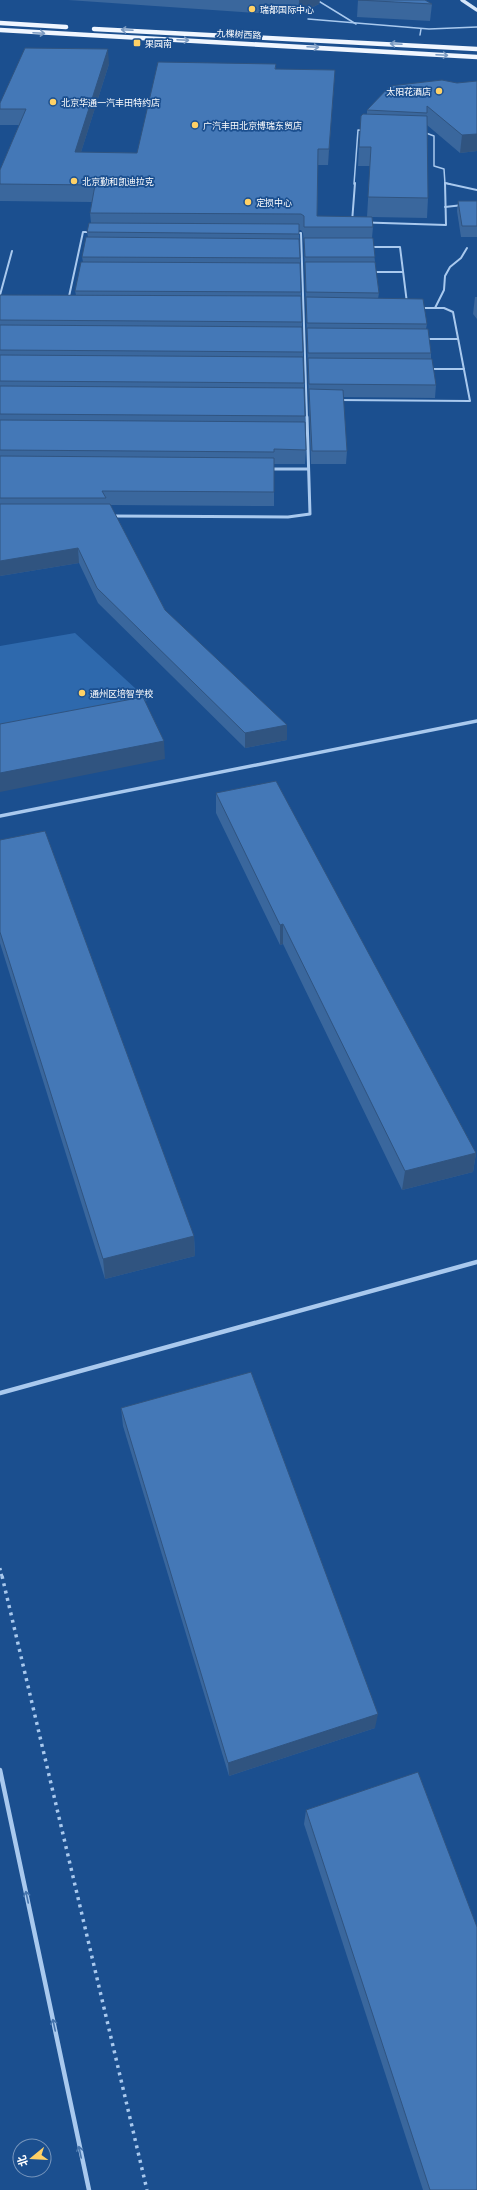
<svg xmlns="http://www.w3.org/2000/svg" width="477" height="2190" font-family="Quicksand,'Noto Sans SC',sans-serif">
  <rect width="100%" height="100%" fill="#1b4f8f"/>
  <polygon fill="#2e69ad" points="75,633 148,700 0,728 0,646"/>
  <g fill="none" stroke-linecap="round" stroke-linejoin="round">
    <polyline stroke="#a9c9ee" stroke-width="3" stroke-dasharray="2.5 3.5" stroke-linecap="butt" points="0,1568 2,1577"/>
    <polyline stroke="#a9c9ee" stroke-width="3.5" stroke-dasharray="3 4.5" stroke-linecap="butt" points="2,1576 147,2190"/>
    <g stroke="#a9c9ee" stroke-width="1.5">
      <polyline points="308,19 429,29 477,27"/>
      <polyline points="420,35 421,29"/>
    </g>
    <polyline stroke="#a9c9ee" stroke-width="4.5" points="0,1770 89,2190"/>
    <g stroke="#a9c9ee" stroke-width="1.5">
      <polyline points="317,0 356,24"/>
      <polyline points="445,183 450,184"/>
      <polyline points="354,184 358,130 426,133 434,136 434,166 444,169 445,184"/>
    </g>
    <g stroke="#a9c9ee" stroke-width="2">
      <polyline points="355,183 352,222 446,225 445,183"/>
      <polyline points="445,183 477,190"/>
      <polyline points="445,207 463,205"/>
      <polyline points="294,233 301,233 307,418"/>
      <polyline points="369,247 400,247 407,303"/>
      <polyline points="373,272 403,272"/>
      <polyline points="0,295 12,251"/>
      <polyline points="68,301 83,232 91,232"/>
      <polyline points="435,308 444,290 445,276 450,267 461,258 467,248"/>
      <polyline points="424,339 458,339"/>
      <polyline points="428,369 464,369"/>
      <polyline points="338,400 470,401 453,312 444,308 419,308"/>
    </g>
    <g stroke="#a9c9ee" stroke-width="3">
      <polyline points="270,469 308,469"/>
      <polyline points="111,516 288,517 310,514 307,417"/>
    </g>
    <polyline stroke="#a9c9ee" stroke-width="3.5" points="0,816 477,721"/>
    <polyline stroke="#a9c9ee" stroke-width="4.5" points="0,1393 477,1262"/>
    <polyline stroke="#d6e6fa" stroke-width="3.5" points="462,0 477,10"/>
    <g stroke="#f0f6ff" stroke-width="4.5">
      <polyline points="0,23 66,27"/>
      <polyline points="94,29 477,49"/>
      <polyline points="0,30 477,57"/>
    </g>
  </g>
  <g fill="#3a679d">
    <polygon points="68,0 320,0 319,4 299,14 286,15"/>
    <polygon points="358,0 432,4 430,21 357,17"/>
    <polygon points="109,64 81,152 137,153 276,64 276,69 335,70 328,165 318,165 317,216 367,217 370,166 358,166 359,147 367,114 367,110 457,83 477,81 477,151 460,153 427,125 428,198 427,218 372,217 373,227 372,238 379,293 378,299 427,324 426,329 431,353 431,359 436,385 435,398 343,397 347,451 346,464 311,464 304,244 303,233 301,230 299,230 304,383 305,422 306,450 305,464 274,464 274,506 110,505 165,610 287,740 245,748 98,603 79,563 0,576 0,295 76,295 75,291 83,262 82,257 88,237 87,232 91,223 90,213 92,202 0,201 0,170 19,125 0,125 0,103"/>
    <polygon points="458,201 477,201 477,237 461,237 457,211"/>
    <polygon points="475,297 477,297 477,319 473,314"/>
    <polygon points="216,793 476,1153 473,1172 402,1190 283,944 280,945 216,813"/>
    <polygon points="0,840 194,1236 195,1256 105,1279 0,943"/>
    <polygon points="121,1408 375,1728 229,1776 123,1426"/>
    <polygon points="306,1810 477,2190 423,2190 304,1824"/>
  </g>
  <g fill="#305480">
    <polygon points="299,0 320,0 319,4 299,14"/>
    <polygon points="108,49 109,64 76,168 75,152"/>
    <polygon points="335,70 334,86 328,165 329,149"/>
    <polygon points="477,134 477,151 460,153 462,135"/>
    <polygon points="78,548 79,563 0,576 0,561"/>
    <polygon points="287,725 287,740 245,748 245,733"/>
    <polygon points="164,741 165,759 0,792 0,773"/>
    <polygon points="283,924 283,944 280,945 280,925"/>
    <polygon points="476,1153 473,1172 402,1190 405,1171"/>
    <polygon points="194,1236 195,1256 105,1279 103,1259"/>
    <polygon points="378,1714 375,1728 229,1776 228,1763"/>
  </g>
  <g fill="#4478b7" stroke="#305480">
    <polygon points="358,0 425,0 432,4"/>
    <polygon points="25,48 108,49 75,152 137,153 158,62 276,64 275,69 335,70 329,149 318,149 317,216 372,217 373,227 304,227 304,216 301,214 90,213 95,185 0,184 0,170 26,109 0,109 0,103"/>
    <polygon points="442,80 457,83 477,81 477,134 462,135 427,106 427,113 367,110 390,86"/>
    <polygon points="363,114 427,116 428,198 368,197 371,147 359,147 361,116"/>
    <polygon points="458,201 477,201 477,226 462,226"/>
    <polygon points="89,223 299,224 299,234 87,232"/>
    <polygon points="86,237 299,239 300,258 82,257"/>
    <polygon points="304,238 373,238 375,257 305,257"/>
    <polygon points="81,262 300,263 301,292 75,291"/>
    <polygon points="305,262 375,262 379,293 306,292"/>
    <polygon points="0,295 301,296 302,322 0,320"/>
    <polygon points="306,297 423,299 427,324 307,323"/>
    <polygon points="0,325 302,327 303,352 0,350"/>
    <polygon points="307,328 428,329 431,353 308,353"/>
    <polygon points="0,355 303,357 304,383 0,381"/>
    <polygon points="308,358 432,359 436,385 309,384"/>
    <polygon points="0,386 304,388 305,416 0,414"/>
    <polygon points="309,389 343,390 347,451 312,451"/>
    <polygon points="0,420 305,422 306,450 274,449 274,452 0,450"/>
    <polygon points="0,456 274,458 274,492 102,491 106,498 0,498"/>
    <polygon points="0,504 110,504 165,610 287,725 245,733 97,588 78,548 0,561"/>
    <polygon points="143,697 164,741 0,773 0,724"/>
    <polygon points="276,781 476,1153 405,1171 283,924 280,925 216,793"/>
    <polygon points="45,831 194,1236 103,1259 0,932 0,840"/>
    <polygon points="251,1372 378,1714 228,1763 121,1408"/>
    <polygon points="418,1772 477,1927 477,2190 430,2190 306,1810"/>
  </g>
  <defs><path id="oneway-shaft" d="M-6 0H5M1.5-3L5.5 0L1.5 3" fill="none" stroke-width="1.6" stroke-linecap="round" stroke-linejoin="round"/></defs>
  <g stroke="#7b9ac1">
    <use href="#oneway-shaft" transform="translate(127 30) rotate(-177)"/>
    <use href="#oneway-shaft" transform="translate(39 33) rotate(3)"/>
    <use href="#oneway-shaft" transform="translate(183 40) rotate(3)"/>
    <use href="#oneway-shaft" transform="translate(396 44) rotate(-177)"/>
    <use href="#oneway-shaft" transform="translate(313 47) rotate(3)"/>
    <use href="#oneway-shaft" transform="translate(442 55) rotate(3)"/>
  </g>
  <g stroke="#4674ac">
    <use href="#oneway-shaft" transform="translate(27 1897) rotate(-102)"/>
    <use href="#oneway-shaft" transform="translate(54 2025) rotate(-102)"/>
    <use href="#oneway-shaft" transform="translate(80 2152) rotate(-102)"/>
  </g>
  <g fill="#ffd166" stroke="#1b4f8f" stroke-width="1.5">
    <circle cx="252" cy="9" r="4"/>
    <rect x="133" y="39" width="8" height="8" rx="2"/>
    <circle cx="439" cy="91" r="4"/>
    <circle cx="53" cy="102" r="4"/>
    <circle cx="195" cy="125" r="4"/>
    <circle cx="74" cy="181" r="4"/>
    <circle cx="248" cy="202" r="4"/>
    <circle cx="82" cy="693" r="4"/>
  </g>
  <g text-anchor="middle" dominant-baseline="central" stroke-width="3.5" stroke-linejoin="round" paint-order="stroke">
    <g font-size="9" fill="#fff" stroke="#1b4f8f" text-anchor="start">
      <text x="260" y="9">瑞都国际中心</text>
      <text x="145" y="43">果园南</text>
      <text x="431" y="91" text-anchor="end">太阳花酒店</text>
      <text x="61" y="102">北京华通一汽丰田特约店</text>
      <text x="203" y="125">广汽丰田北京博瑞东贸店</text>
      <text x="82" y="181">北京勤和凯迪拉克</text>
      <text x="256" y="202">定损中心</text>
      <text x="90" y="693">通州区培智学校</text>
    </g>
    <g font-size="9" fill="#fff" stroke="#1b4f8f">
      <text transform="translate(239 34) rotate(3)">九棵树西路</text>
    </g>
  </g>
  <g transform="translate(32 2158) rotate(252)"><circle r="19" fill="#1b4f8f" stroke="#7695bc"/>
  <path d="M0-3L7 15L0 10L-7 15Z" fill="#ffd166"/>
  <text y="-6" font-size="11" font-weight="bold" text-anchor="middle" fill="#ffffff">北</text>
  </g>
</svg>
